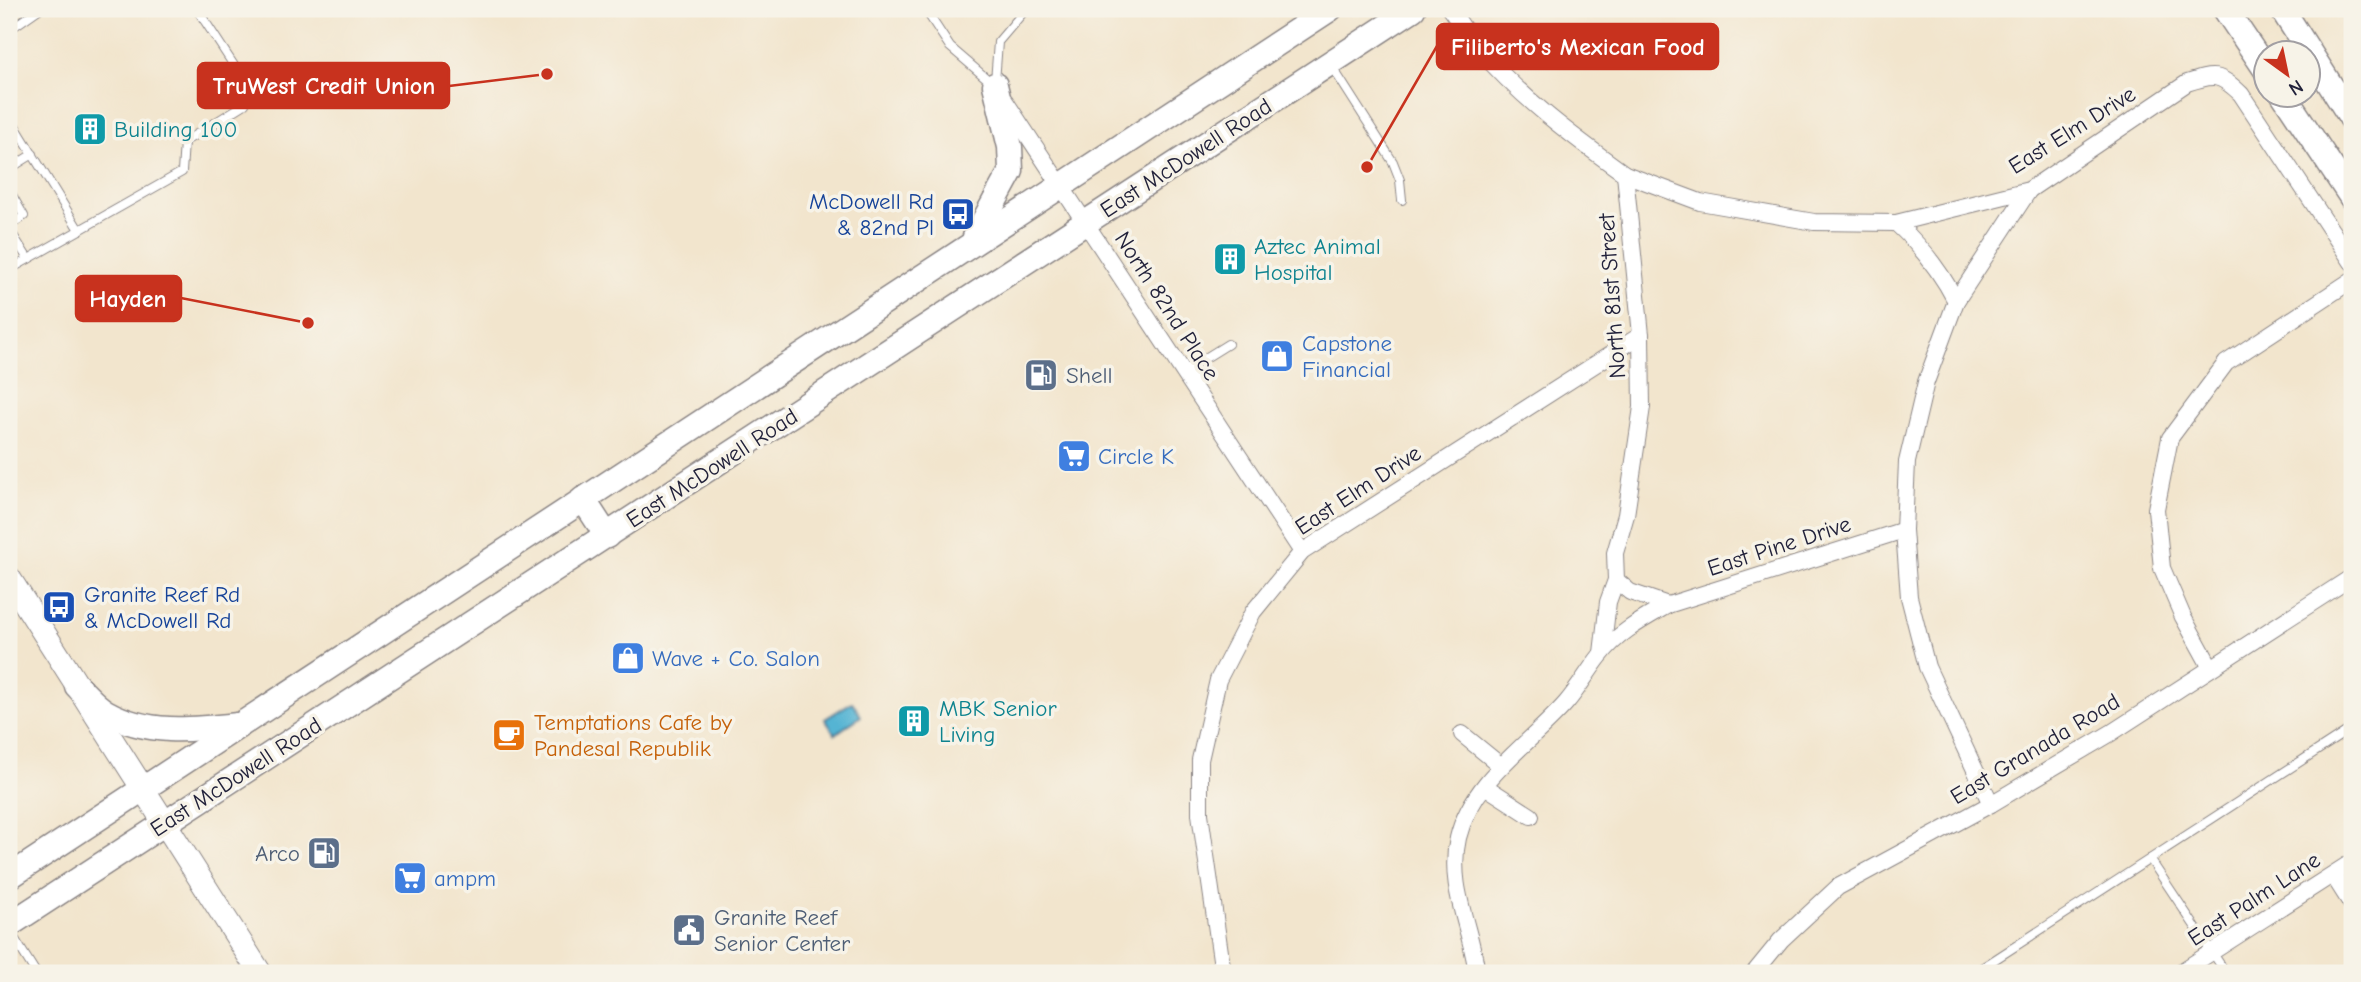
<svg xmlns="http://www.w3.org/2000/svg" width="2361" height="982" font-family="'Comic Neue',sans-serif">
  <rect width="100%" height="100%" fill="#f7f3e8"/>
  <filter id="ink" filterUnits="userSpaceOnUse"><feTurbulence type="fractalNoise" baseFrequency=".0143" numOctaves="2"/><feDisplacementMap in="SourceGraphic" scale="14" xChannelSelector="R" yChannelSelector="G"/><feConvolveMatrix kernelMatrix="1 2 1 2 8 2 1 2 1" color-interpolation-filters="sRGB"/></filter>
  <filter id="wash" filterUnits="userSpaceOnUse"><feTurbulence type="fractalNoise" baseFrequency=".00686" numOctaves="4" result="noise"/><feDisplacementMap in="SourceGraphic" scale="28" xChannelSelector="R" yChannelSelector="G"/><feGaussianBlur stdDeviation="1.57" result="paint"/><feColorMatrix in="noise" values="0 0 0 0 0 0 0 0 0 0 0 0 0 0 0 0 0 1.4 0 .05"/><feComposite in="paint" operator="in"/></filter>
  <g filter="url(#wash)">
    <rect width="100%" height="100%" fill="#f2e5cd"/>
    <polygon fill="#54b4d3" stroke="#3b6b87" stroke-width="2" points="852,702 861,716 835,734 825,719"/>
  </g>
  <g filter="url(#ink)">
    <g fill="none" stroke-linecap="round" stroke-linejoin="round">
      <g stroke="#8a8484" stroke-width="10">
        <g id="lane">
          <polyline points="925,9 950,47 992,83"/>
          <polyline points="9,30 39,9"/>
          <polyline points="1331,65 1393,162 1400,180 1402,200"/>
          <polyline points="995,82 998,42 1026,9"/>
          <polyline points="9,116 79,230"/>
          <polyline points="9,169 33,154"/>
          <polyline points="9,190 24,216 9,226"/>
          <polyline points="9,229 28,259"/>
          <polyline points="9,270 182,172 184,142 245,104 248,87 197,9"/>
          <polyline points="1183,372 1228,344"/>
          <polyline points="2150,859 2226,973"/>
          <polyline points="9,930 36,973"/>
          <polyline points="1974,973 2352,728"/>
        </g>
      </g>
      <g stroke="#8a8484" stroke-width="18">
        <g id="street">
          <path d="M1450 9C1460 22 1467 36 1478 48 1521 98 1572 136 1625 174L1641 335 1642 407 1626 515 1615 553 1616 580 1608 602 1602 653"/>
          <polyline points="1005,101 1302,552"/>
          <path d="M1625 174 1700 202 1814 222 1896 223 2029 190 2187 83C2214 74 2219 73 2241 94L2352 262"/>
          <path d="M1896 223C1922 247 1940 270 1956 301"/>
          <polyline points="1616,580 1630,592 1668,605"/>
          <polyline points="2211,668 2183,617 2162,568 2156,509 2170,438 2226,363 2352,280"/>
          <polyline points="1462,734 1500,765"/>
          <polyline points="1486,787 1531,816"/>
          <polyline points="1991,804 1927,667 1909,597 1904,530 1907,462 1926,382 1956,301 2029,190"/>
          <polyline points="2333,875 2352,905"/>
          <polyline points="1223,973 1200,814 1200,760 1218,680 1253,612 1302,552 1641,335"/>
          <path d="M1477 973C1471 927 1447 886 1458 838 1472 779 1529 745 1566 703 1579 688 1588 671 1600 656 1617 633 1644 619 1668 605L1904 530"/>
          <polyline points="1754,973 1781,940 1838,887 1991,804 2111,733 2352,577"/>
          <polyline points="2179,973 2352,862"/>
        </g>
      </g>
      <g stroke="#8a8484" stroke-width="25">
        <polyline id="secondary" points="9,578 260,973"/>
      </g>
      <g stroke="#8a8484" stroke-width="27">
        <g id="primary">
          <polyline points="2225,9 2266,70"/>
          <polyline points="2282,9 2352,119"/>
          <polyline points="2283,94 2352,198"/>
          <polyline points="975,237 1011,171 1010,147 995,85"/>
          <polyline points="583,499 607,536"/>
          <path d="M77 686C86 694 95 706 106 712 147 735 191 730 236 725"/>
          <polyline points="9,877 1330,9"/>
          <polyline points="9,925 1413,9"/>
        </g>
      </g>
      <use href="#lane" stroke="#fff" stroke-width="8"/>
      <use href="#street" stroke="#fff" stroke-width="16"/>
      <use href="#secondary" stroke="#fff" stroke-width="23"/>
      <use href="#primary" stroke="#fff" stroke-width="24"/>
    </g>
  </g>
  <defs>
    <g id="building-square" transform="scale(1.75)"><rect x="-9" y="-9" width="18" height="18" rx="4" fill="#0f9aa8" stroke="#f7f3e8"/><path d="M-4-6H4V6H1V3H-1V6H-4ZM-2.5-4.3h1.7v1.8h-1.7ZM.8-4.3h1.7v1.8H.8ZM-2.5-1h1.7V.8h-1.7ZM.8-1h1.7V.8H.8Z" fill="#fff"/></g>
    <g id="bus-square" transform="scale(1.75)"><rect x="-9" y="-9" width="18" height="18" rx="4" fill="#1a4fb4" stroke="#f7f3e8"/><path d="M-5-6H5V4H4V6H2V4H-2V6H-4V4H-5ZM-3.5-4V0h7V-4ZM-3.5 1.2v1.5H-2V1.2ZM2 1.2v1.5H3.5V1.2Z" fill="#fff"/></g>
    <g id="shop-square" transform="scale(1.75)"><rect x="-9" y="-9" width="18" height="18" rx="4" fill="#3f7fe0" stroke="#f7f3e8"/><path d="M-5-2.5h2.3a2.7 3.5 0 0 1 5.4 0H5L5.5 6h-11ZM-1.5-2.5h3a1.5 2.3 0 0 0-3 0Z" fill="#fff"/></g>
    <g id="fuel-square" transform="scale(1.75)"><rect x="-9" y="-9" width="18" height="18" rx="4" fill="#5c6f8a" stroke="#f7f3e8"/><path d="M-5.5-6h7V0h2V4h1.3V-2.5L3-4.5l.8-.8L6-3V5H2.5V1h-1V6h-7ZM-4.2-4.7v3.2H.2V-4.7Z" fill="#fff"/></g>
    <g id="supermarket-square" transform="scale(1.75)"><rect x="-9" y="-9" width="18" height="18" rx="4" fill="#3f7fe0" stroke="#f7f3e8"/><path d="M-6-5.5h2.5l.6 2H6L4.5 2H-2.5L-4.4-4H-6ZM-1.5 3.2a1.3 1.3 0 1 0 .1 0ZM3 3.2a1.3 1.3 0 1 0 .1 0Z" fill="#fff"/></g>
    <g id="cafe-square" transform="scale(1.75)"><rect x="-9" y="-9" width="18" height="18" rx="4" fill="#e8710a" stroke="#f7f3e8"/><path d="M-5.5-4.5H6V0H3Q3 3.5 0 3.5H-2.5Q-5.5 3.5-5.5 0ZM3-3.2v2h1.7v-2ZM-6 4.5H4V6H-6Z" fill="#fff"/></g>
    <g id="civic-square" transform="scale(1.75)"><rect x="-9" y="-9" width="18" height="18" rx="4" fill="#5c6f8a" stroke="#f7f3e8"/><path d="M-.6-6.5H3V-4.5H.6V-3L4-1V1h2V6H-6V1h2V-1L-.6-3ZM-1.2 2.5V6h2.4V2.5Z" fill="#fff"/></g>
  </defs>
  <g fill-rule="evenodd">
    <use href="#building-square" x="90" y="129"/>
    <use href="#bus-square" x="958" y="214"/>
    <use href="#building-square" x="1230" y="259"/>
    <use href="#shop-square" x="1277" y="356"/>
    <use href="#fuel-square" x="1041" y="375"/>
    <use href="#supermarket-square" x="1074" y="456"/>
    <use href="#bus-square" x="59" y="607"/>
    <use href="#shop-square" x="628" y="658"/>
    <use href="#building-square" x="914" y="721"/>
    <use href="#cafe-square" x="509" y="735"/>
    <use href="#fuel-square" x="324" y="853"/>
    <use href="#supermarket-square" x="410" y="878"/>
    <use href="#civic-square" x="689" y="930"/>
  </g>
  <g text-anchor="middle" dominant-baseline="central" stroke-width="7" stroke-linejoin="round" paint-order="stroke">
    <g font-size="23" fill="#0d838f" stroke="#f7f3e8" text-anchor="start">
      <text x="114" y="129">Building 100</text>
      <text x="1254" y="246">Aztec Animal<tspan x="1254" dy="26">Hospital</tspan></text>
      <text x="939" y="708">MBK Senior<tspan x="939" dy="26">Living</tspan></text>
    </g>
    <g font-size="23" fill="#22223b" stroke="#f7f3e8">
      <text transform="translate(2072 130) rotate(-32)">East Elm Drive</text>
      <text transform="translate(1186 158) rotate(-33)">East McDowell Road</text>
      <text transform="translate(1612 296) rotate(-94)">North 81st Street</text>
      <text transform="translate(1167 306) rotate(57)">North 82nd Place</text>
      <text transform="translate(712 468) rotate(-33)">East McDowell Road</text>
      <text transform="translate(1358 490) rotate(-33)">East Elm Drive</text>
      <text transform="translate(1779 546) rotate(-18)">East Pine Drive</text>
      <text transform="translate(2035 749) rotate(-31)">East Granada Road</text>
      <text transform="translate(236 777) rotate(-33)">East McDowell Road</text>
      <text transform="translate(2254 899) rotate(-33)">East Palm Lane</text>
    </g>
    <g font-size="23" fill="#164399" stroke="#f7f3e8" text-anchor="end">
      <text x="934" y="201">McDowell Rd<tspan x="934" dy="26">&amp; 82nd Pl</tspan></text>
      <text x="84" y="594" text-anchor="start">Granite Reef Rd<tspan x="84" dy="26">&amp; McDowell Rd</tspan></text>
    </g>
    <g font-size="23" fill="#366cbe" stroke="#f7f3e8" text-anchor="start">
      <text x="1302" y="343">Capstone<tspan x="1302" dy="26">Financial</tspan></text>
      <text x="1098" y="456">Circle K</text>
      <text x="652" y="658">Wave + Co. Salon</text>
      <text x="434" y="878">ampm</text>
    </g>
    <g font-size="23" fill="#4e5e75" stroke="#f7f3e8" text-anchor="start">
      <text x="1066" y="375">Shell</text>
      <text x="300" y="853" text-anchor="end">Arco</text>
      <text x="714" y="917">Granite Reef<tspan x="714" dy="26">Senior Center</tspan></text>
    </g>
    <g font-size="23" fill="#c56008" stroke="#f7f3e8" text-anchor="start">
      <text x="534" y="722">Temptations Cafe by<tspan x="534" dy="26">Pandesal Republik</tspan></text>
    </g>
  </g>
  <path fill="none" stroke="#c8321e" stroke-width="2.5" d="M1367 167L1437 46M547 74L449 86M308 323L181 298"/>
  <g fill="#c8321e" stroke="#f7f3e8" stroke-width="2.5">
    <circle cx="1367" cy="167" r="7"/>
    <circle cx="547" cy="74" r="7"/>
    <circle cx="308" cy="323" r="7"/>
  </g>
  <g fill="#c8321e" stroke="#c8321e" stroke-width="2.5">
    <rect x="1437" y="24" width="281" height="45" rx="7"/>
    <rect x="198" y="63" width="251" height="45" rx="7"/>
    <rect x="76" y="276" width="105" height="45" rx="7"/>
  </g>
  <g font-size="24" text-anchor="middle" font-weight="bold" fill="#fff">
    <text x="1578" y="55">Filiberto's Mexican Food</text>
    <text x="324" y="94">TruWest Credit Union</text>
    <text x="128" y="307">Hayden</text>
  </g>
  <rect width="2361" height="982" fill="none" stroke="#f7f3e8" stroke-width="35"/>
  <g transform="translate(2287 74) rotate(147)"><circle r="33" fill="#f7f3e8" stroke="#a29fa3" stroke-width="2"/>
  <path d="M0-5L12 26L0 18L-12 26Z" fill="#c8321e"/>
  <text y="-10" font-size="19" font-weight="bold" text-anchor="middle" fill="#22223b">N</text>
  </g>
</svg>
